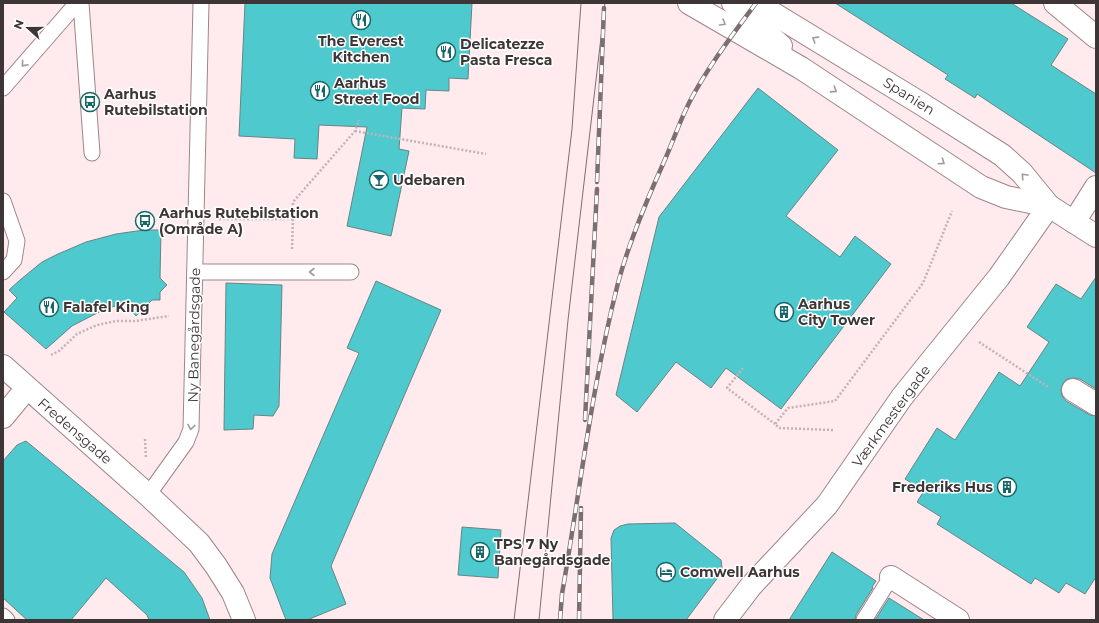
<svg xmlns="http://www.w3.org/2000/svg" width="1099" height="623" font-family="Montserrat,sans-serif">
  <rect width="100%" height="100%" fill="#ffeaed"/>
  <g fill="#4ecace" stroke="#6a8383">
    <polygon points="245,3 472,3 468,79 449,78 449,91 426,90 425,109 402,108 399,149 409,151 391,236 347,226 367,127 319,125 317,159 294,158 295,139 239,136"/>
    <polygon points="835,3 1011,3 1068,39 1051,65 1096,94 1096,173 977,94 975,98 945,79 948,75"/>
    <polygon points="758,88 838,150 786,216 840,257 855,236 891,264 781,409 726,368 711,388 676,362 637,412 616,395 659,217"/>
    <polygon points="144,230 161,230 160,278 167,285 160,292 160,300 152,300 136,316 124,303 103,310 72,326 46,349 4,312 17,298 9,290 20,280 42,262 58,254 86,242 116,234"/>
    <polygon points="1096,277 1096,389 1080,379 1073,378 1067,379 1063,383 1061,390 1062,396 1066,401 1090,415 1096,416 1096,577 1085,594 1066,583 1059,593 1035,578 1031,584 937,524 941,517 917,502 924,491 905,479 937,428 955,440 999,372 1020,386 1049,342 1027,327 1056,284 1081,299"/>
    <polygon points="376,281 441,310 331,566 346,604 307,620 286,620 270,578 272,554 359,353 347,348"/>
    <polygon points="226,283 282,285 279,406 273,416 254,415 253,429 224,430"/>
    <polygon points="26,441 184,572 202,598 210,620 149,620 147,615 106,578 71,620 27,620 3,598 3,461 17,445"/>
    <polygon points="675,523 721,560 722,568 719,576 686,620 613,620 611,538 614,530 620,526 628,524"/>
    <polygon points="462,527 501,530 498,578 458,575"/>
    <polygon points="832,552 876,581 872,587 873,588 856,615 855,620 789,620"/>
    <polygon points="889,598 924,620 875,620"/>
  </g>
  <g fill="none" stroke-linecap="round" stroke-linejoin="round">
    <g stroke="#9d868a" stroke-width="17">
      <g id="service">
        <polyline points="81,3 92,153"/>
        <polyline points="3,88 77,3"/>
        <polyline points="3,201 17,241 14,260 3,272"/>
        <polyline points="195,272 351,272"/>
        <polyline points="148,495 186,442 191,429 201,3"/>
        <polyline points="3,616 7,620"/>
        <polyline points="864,620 891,577"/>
      </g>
    </g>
    <g stroke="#9d868a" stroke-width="24">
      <g id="pedestrian">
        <polyline points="1073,390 1096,404"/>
        <polyline points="891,577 958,620"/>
      </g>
    </g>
    <g stroke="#9d868a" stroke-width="24">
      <g id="minor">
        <polyline points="1055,3 1096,37"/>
        <polyline points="1074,222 1096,187"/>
        <polyline points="3,417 27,388"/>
      </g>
    </g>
    <g stroke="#9d868a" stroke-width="24">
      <g id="tertiary">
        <polyline points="689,3 801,68 981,187 1006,197 1049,206"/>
        <polyline points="733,3 781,46"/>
        <polyline points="756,3 920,103 1002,155 1022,173 1049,206 1096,236"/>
        <polyline points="3,366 148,495 199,543 216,566 233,593 244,620"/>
        <polyline points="725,620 751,586 827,505 902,397 999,277 1049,206"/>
      </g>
    </g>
    <g stroke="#c3b2b4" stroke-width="2.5" stroke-dasharray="2 2" stroke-linecap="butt">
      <polyline points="355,131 486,154"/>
      <polyline points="219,219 293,219 293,202 355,131 359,120"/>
      <polyline points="292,249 293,219"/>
      <polyline points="979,342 1048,387"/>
      <polyline points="51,355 59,351 77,334 97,325 116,321 135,321 169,316"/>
      <polyline points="743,368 727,388 775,424"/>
      <polyline points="833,430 779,428 775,424 788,408 835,401 923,283 952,211"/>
      <polyline points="145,439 146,458"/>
    </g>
    <use href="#service" stroke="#fff" stroke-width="15"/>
    <use href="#pedestrian" stroke="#fff" stroke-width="22"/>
    <use href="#minor" stroke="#fff" stroke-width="22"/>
    <use href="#tertiary" stroke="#fff" stroke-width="22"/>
    <g stroke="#7c6f70" stroke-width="1">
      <polyline points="514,620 572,129 581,3"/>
      <polyline points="539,620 568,320 605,3"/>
    </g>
    <g stroke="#7c6f70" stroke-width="4.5">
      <g id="rail">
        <polyline points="597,182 604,8"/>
        <polyline points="585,420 597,189"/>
        <path d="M560 620 562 594C580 490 592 385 618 283 629 242 646 202 663 164 672 144 679 123 689 103 707 68 733 34 756 3"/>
        <polyline points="579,620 581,508"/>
      </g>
    </g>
    <use href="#rail" stroke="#fff" stroke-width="3" stroke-dasharray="9" stroke-linecap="butt"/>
  </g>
  <defs><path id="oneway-chevron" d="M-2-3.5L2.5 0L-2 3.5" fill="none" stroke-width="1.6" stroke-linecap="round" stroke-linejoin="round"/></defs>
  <g stroke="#9e9a9a">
    <use href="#oneway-chevron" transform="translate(723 23) rotate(30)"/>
    <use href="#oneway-chevron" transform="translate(815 39) rotate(-148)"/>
    <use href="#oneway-chevron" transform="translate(24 64) rotate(131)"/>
    <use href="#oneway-chevron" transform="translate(834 90) rotate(33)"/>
    <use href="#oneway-chevron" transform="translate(942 162) rotate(34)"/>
    <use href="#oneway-chevron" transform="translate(1024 176) rotate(-133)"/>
    <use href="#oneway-chevron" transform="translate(312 272) rotate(180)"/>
    <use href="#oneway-chevron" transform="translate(191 427) rotate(99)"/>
  </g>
  <defs>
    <g id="restaurant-ring" transform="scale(1)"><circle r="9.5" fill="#fff" stroke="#176668" stroke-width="1.5"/><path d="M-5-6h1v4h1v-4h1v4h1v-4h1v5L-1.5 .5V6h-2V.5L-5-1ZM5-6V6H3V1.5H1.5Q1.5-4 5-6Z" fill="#176668"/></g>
    <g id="bus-ring" transform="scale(1)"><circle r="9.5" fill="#fff" stroke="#176668" stroke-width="1.5"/><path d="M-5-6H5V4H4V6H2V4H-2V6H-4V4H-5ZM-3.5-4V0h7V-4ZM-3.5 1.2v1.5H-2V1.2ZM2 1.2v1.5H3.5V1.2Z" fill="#176668"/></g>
    <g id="bar-ring" transform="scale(1)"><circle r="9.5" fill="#fff" stroke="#176668" stroke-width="1.5"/><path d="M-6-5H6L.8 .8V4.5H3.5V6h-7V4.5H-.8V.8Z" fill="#176668"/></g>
    <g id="building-ring" transform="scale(1)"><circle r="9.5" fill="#fff" stroke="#176668" stroke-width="1.5"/><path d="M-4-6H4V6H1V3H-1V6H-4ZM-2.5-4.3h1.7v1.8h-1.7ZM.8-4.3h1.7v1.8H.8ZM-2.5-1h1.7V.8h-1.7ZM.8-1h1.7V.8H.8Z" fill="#176668"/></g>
    <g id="hotel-ring" transform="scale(1)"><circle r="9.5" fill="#fff" stroke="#176668" stroke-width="1.5"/><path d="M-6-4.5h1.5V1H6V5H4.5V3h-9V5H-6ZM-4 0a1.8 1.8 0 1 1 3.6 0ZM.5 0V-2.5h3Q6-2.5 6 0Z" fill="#176668"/></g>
  </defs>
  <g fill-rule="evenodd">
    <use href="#restaurant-ring" x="361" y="20"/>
    <use href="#restaurant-ring" x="446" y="52"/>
    <use href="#restaurant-ring" x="320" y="91"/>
    <use href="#bus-ring" x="90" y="102"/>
    <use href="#bar-ring" x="379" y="180"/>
    <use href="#bus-ring" x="145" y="221"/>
    <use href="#restaurant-ring" x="49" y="307"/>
    <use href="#building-ring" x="784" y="312"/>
    <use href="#building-ring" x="1007" y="487"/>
    <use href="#building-ring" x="480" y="552"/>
    <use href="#hotel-ring" x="666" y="572"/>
  </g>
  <g text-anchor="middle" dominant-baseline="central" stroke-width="3" stroke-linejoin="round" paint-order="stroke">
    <g font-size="14" font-weight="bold" fill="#3e3536" stroke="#fff" text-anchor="start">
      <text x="361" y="41" text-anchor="middle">The Everest<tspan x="361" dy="16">Kitchen</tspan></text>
      <text x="460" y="44">Delicatezze<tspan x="460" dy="16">Pasta Fresca</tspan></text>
      <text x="334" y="83">Aarhus<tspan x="334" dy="16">Street Food</tspan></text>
      <text x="104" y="94">Aarhus<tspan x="104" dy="16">Rutebilstation</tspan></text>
      <text x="393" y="180">Udebaren</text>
      <text x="159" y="213">Aarhus Rutebilstation<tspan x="159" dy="16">(Område A)</tspan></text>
      <text x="798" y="304">Aarhus<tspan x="798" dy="16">City Tower</tspan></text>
      <text x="63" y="307">Falafel King</text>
      <text x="993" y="487" text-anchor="end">Frederiks Hus</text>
      <text x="494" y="544">TPS 7 Ny<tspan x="494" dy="16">Banegårdsgade</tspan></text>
      <text x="680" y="572">Comwell Aarhus</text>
    </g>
    <g font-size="14" fill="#3e3536" stroke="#fff">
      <text transform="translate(909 96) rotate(32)">Spanien</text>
      <text transform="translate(194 335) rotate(-89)">Ny Banegårdsgade</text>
      <text transform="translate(891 416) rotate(-54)">Værkmestergade</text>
      <text transform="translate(75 431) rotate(41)">Fredensgade</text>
    </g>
  </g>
  <rect width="1099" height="623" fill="none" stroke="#3e3536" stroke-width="8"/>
  <g transform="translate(28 28) rotate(291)" stroke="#ffffff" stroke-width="3" paint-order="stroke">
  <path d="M0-3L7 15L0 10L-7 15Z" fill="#3e3536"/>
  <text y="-6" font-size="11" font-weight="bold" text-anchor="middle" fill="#3e3536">N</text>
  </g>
</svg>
